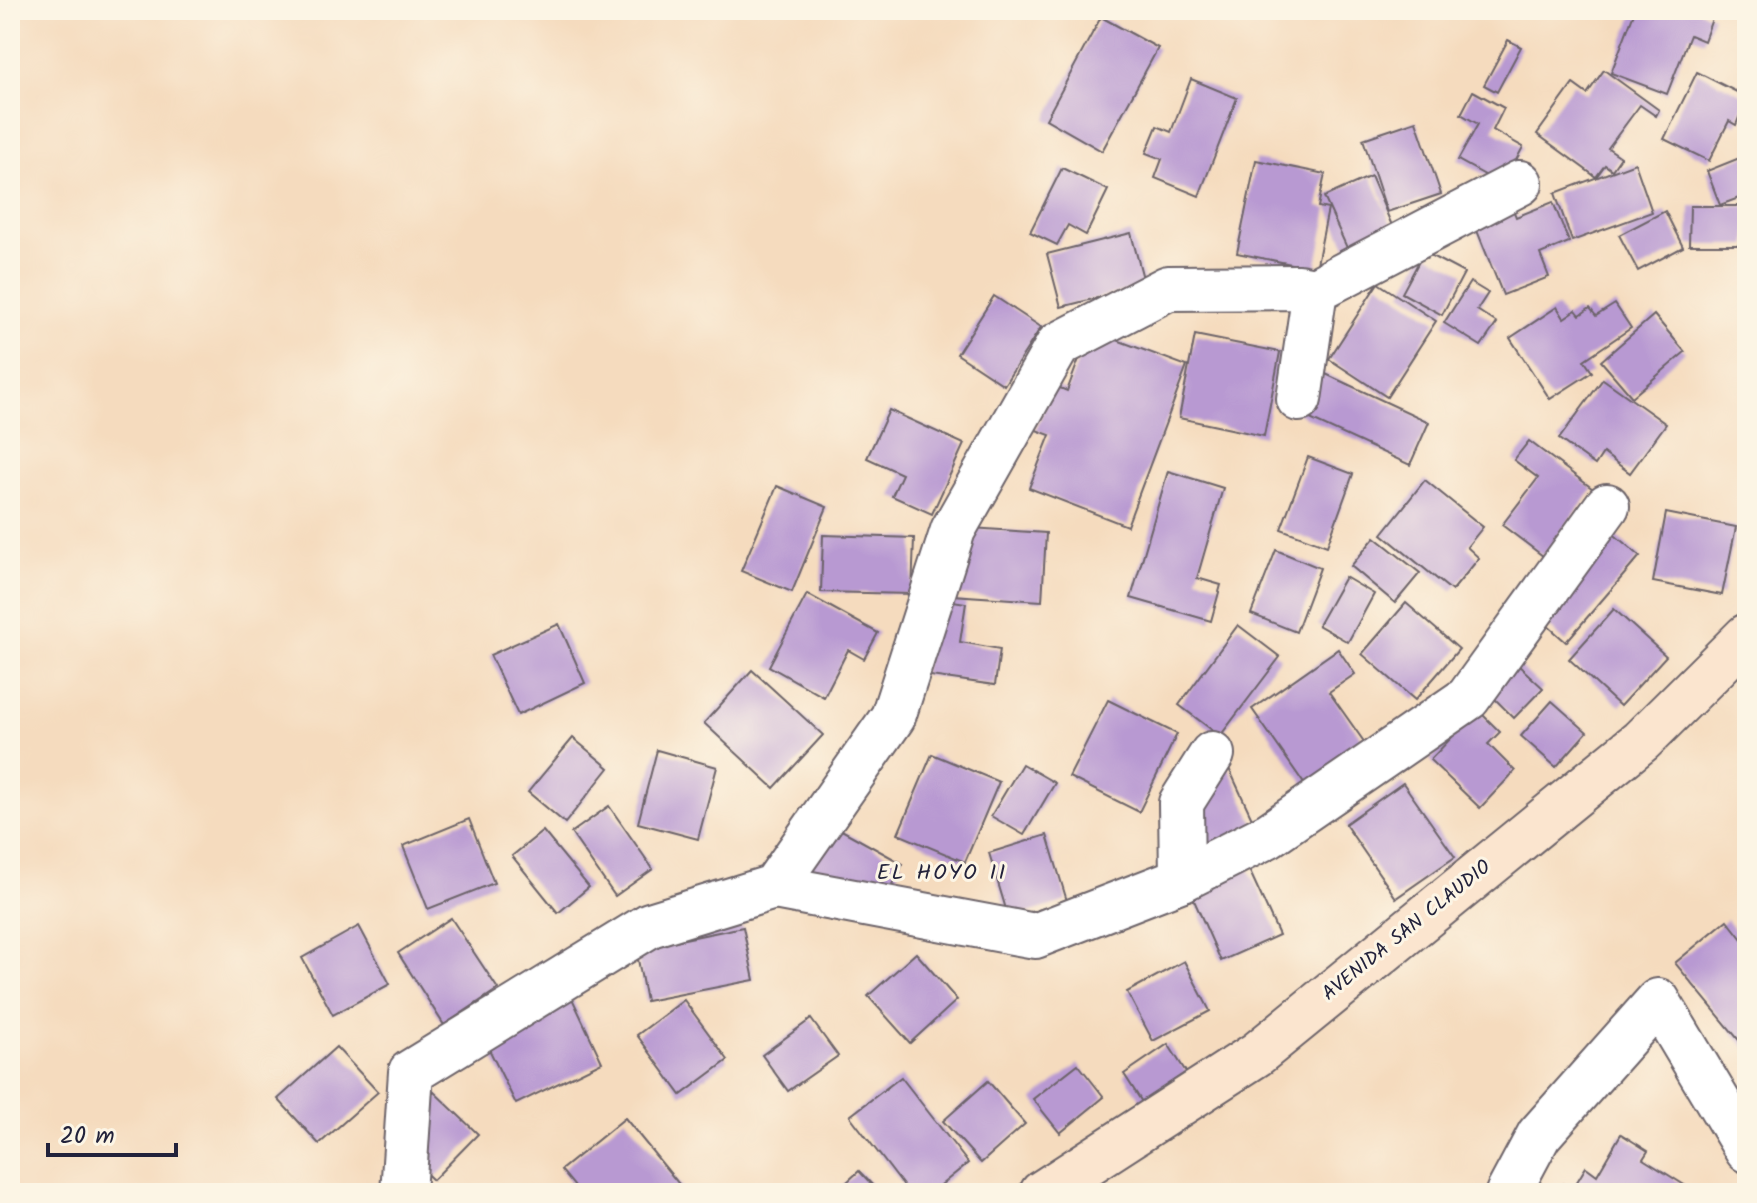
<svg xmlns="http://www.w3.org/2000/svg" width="1757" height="1203" font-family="Kalam,sans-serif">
  <rect width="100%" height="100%" fill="#fcf5e5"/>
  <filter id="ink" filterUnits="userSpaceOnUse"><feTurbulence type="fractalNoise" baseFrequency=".0125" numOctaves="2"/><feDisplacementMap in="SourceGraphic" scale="16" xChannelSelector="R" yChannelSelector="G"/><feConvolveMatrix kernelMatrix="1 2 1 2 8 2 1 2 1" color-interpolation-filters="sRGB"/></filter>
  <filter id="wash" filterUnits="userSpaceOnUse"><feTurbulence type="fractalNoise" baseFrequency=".006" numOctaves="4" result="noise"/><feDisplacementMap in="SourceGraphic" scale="32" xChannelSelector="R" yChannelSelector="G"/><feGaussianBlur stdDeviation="1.8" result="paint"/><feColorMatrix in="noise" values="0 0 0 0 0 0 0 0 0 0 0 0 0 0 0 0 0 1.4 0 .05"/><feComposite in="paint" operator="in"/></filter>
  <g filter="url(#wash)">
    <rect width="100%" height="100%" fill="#f5dbbe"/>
    <g id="blocks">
      <g fill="#b899d2">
        <polygon points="1635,10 1697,10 1713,16 1704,41 1690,35 1667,94 1611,73"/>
        <polygon points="1101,17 1158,48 1102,151 1046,119"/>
        <polygon points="1508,40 1521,47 1497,92 1484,85"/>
        <polygon points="1604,70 1659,110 1656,116 1640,105 1608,148 1621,157 1612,170 1605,165 1596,177 1537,134 1573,84 1587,94"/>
        <polygon points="1697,72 1747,97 1736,125 1729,121 1709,161 1664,139"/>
        <polygon points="1191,79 1237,98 1199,196 1155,178 1162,159 1146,153 1157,126 1171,132"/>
        <polygon points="1473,91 1504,108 1493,130 1523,147 1503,185 1458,160 1478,124 1461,114"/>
        <polygon points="1416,121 1441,194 1387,212 1363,139"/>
        <polygon points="1747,155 1747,195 1720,205 1707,171"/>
        <polygon points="1256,160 1325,174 1318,207 1328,209 1316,269 1237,253"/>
        <polygon points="1635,163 1652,212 1572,241 1555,193"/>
        <polygon points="1062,168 1108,190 1086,235 1068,225 1057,245 1030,232"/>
        <polygon points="1371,176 1393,228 1347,248 1324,197"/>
        <polygon points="1553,202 1569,242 1540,254 1549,277 1503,295 1474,223 1512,207 1516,217"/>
        <polygon points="1690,206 1747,206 1747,245 1689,245"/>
        <polygon points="1665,211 1683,247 1638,271 1619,235"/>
        <polygon points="1131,233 1145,286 1061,307 1047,254"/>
        <polygon points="1424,252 1464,273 1442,315 1402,293"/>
        <polygon points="1470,282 1488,293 1477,310 1497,323 1481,346 1444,323"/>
        <polygon points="1378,283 1436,321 1387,397 1329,359"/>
        <polygon points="994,296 1041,327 1004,385 957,354"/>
        <polygon points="1615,304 1631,328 1584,360 1592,372 1550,399 1510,338 1557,307 1564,318 1576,310 1580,315 1590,308 1596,316"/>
        <polygon points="1654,315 1685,352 1632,397 1601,361"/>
        <polygon points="1090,330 1187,366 1127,526 1029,488 1050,435 1036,430 1053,385 1067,391"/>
        <polygon points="1195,335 1280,352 1264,436 1179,418"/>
        <polygon points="1317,370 1429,422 1410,465 1297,413"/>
        <polygon points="1603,379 1666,424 1630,473 1603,453 1595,465 1559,439"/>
        <polygon points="889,410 964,444 932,514 892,496 902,474 867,458"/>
        <polygon points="1529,441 1593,489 1543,556 1502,525 1538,478 1514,460"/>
        <polygon points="1308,457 1353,474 1327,546 1281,529"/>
        <polygon points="1168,471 1223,488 1197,578 1221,585 1211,621 1131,598"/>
        <polygon points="1425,480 1483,527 1467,547 1479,558 1452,591 1382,534"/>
        <polygon points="777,486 827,507 792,592 741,571"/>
        <polygon points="1666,513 1736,527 1722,595 1653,582"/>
        <polygon points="956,527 1046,533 1042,601 952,595"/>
        <polygon points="1611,532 1640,556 1566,642 1538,617"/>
        <polygon points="823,535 914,538 912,594 821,592"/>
        <polygon points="1375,537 1420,573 1395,603 1351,566"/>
        <polygon points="1276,550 1320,568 1296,632 1251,614"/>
        <polygon points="1345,577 1374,594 1348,642 1318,625"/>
        <polygon points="807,594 878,633 864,659 848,650 824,697 769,666"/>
        <polygon points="934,598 966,603 960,642 1000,649 995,685 923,675"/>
        <polygon points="1406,603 1459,649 1415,700 1362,654"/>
        <polygon points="1614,609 1666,656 1620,706 1569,659"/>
        <polygon points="559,624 585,683 518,715 490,655"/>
        <polygon points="1238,625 1280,657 1220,736 1179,705"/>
        <polygon points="1338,649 1355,674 1329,692 1372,753 1312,795 1252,709"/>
        <polygon points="1517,664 1543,688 1514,718 1489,693"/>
        <polygon points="752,670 823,735 774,788 704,723"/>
        <polygon points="1108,700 1177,734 1139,812 1069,777"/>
        <polygon points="1552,701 1587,732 1556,767 1521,736"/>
        <polygon points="1478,710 1500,732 1488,744 1515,771 1480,808 1430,760"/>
        <polygon points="573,738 609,768 565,823 528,792"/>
        <polygon points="657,750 717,767 698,839 638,823"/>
        <polygon points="932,754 999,782 965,862 898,834"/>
        <polygon points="1226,762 1256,827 1196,855 1187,800"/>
        <polygon points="1022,764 1055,783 1024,835 991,816"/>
        <polygon points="1403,783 1455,857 1396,898 1345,824"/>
        <polygon points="609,806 653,869 615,896 571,833"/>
        <polygon points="469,819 494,883 428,909 403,846"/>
        <polygon points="827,822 903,864 882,903 801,870"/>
        <polygon points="543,831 589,887 558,913 512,856"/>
        <polygon points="1047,835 1067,901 1009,919 989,853"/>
        <polygon points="1246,863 1279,935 1221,961 1189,889"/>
        <polygon points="451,918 498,989 444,1025 398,953"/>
        <polygon points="1727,920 1742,939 1747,935 1747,1050 1675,963"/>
        <polygon points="359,926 390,984 333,1015 302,958"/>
        <polygon points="743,927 754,980 646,1001 636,949"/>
        <polygon points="916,953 957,1000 910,1043 868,996"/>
        <polygon points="1184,961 1210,1011 1153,1041 1127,992"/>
        <polygon points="570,994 602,1062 516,1104 483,1037"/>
        <polygon points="684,1000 728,1060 681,1095 637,1035"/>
        <polygon points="811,1019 838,1056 788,1091 762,1055"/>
        <polygon points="1168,1044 1186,1072 1142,1102 1124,1074"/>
        <polygon points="336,1047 378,1092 319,1144 278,1099"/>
        <polygon points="1078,1064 1104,1097 1060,1133 1033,1099"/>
        <polygon points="901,1077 968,1163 931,1193 909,1193 850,1116"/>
        <polygon points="988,1081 1025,1124 981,1163 943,1121"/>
        <polygon points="433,1091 478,1134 433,1180 388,1137"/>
        <polygon points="625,1118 683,1189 679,1193 580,1193 561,1170"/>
        <polygon points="1621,1134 1648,1151 1643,1159 1697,1193 1558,1193 1563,1184 1572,1190 1586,1167 1597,1175"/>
        <polygon points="859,1171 880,1193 835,1193"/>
      </g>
    </g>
  </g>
  <g filter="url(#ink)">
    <use href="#blocks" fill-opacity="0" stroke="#6c6369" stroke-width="2"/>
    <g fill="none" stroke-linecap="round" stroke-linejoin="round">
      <g stroke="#6c6369" stroke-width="48">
        <g id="street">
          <polyline points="1299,399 1315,290 1520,183"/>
          <polyline points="1182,879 1181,803 1212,754"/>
          <polyline points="774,887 1035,936 1182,879 1269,835 1468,698 1607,506"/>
          <polyline points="403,1193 411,1072 650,925 774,887 893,717 953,530 1058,345 1168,288 1299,287 1315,290"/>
          <polyline points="1508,1193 1539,1135 1658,1001 1747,1150"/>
        </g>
      </g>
      <g stroke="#6c6369" stroke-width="48">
        <polyline id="secondary" points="1042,1193 1257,1054 1641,741 1747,636"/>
      </g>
      <use href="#street" stroke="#fff" stroke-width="44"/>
      <use href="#secondary" stroke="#fbe5cf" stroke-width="44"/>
    </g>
  </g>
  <g text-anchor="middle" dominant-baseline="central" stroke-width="6" stroke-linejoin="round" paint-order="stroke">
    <g font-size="20" fill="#22223b" stroke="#fcf5e5">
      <text transform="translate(1407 931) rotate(-39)">AVENIDA SAN CLAUDIO</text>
    </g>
    <g font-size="22" letter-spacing="2" fill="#22223b" stroke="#fcf5e5">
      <text x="942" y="873">EL HOYO II</text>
    </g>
  </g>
  <rect width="1757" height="1203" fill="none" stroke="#fcf5e5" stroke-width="40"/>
  <path d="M48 1143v12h128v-12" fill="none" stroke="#22223b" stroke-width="4"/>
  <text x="60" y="1143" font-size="24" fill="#22223b" stroke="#fcf5e5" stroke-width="6" paint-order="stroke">20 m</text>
</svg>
